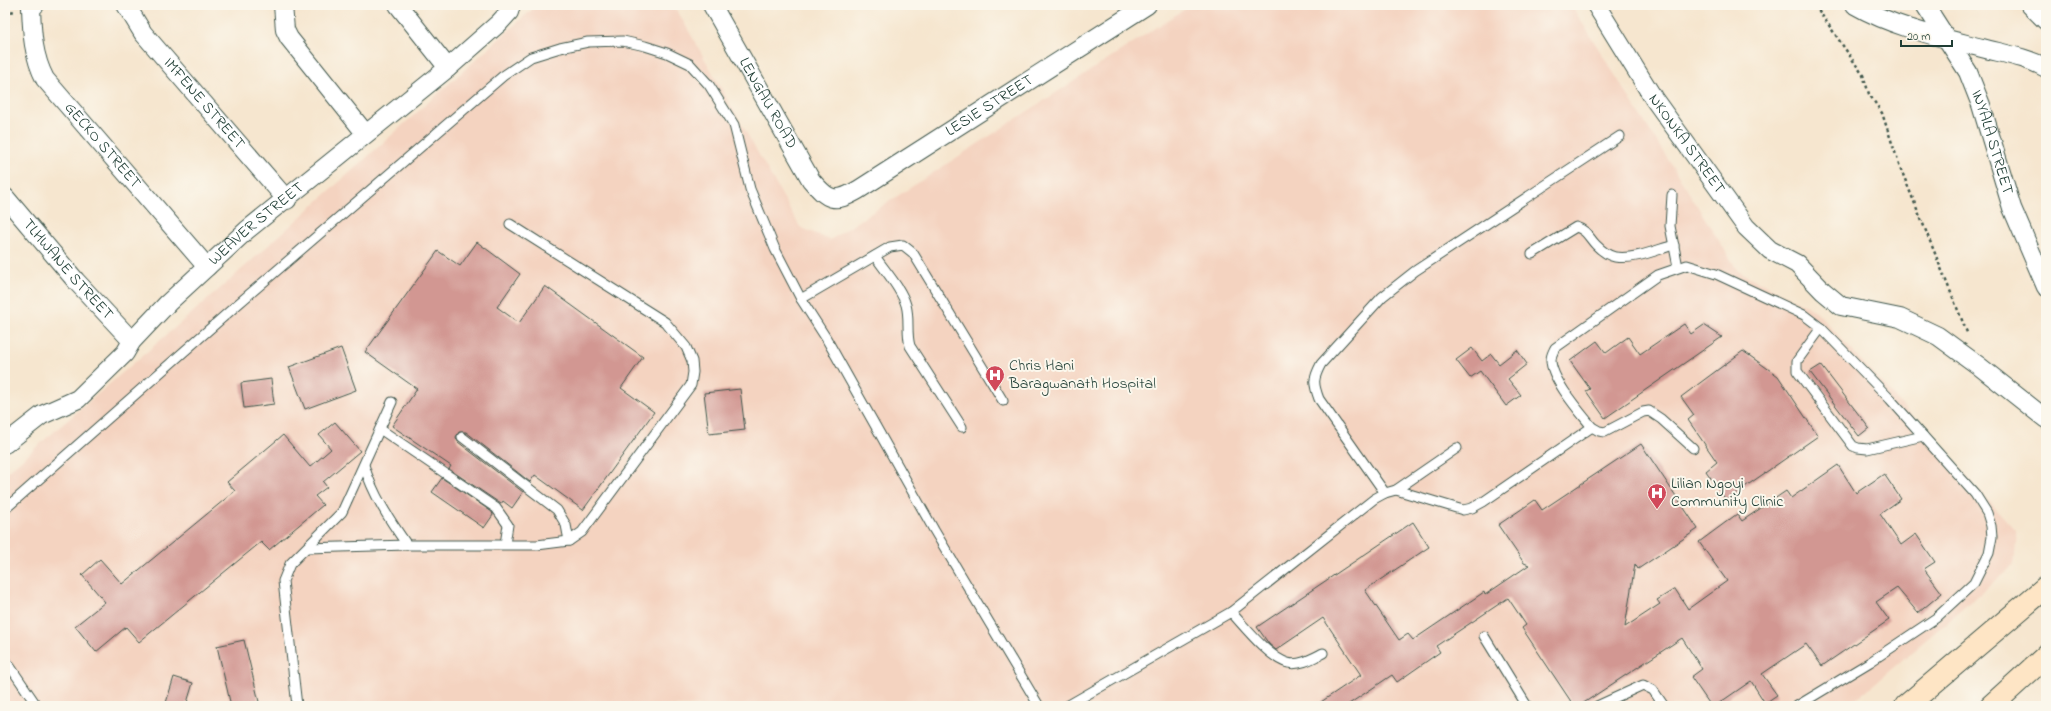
<svg xmlns="http://www.w3.org/2000/svg" width="2051" height="711" font-family="'Indie Flower',sans-serif">
  <rect width="100%" height="100%" fill="#fbf7ec"/>
  <filter id="ink" filterUnits="userSpaceOnUse"><feTurbulence type="fractalNoise" baseFrequency=".025" numOctaves="2"/><feDisplacementMap in="SourceGraphic" scale="8" xChannelSelector="R" yChannelSelector="G"/><feConvolveMatrix kernelMatrix="1 2 1 2 8 2 1 2 1" color-interpolation-filters="sRGB"/></filter>
  <filter id="wash" filterUnits="userSpaceOnUse"><feTurbulence type="fractalNoise" baseFrequency=".012" numOctaves="4" result="noise"/><feDisplacementMap in="SourceGraphic" scale="16" xChannelSelector="R" yChannelSelector="G"/><feGaussianBlur stdDeviation="0.9" result="paint"/><feColorMatrix in="noise" values="0 0 0 0 0 0 0 0 0 0 0 0 0 0 0 0 0 1.4 0 .05"/><feComposite in="paint" operator="in"/></filter>
  <g filter="url(#wash)">
    <rect width="100%" height="100%" fill="#f6e6cf"/>
    <polygon fill="#f4d3c0" points="537,5 674,5 800,227 830,240 1191,5 1571,5 1738,271 1816,311 2017,532 2014,565 1848,706 5,706 5,474 221,288"/>
    <g id="blocks">
      <g fill="#d29792">
        <polygon points="477,242 520,274 497,307 519,323 545,286 643,357 621,388 654,412 583,510 535,475 530,482 466,432 459,432 456,437 458,442 523,492 512,508 503,501 501,504 449,469 451,466 392,426 417,389 365,352 438,251 460,266"/>
        <polygon points="1684,324 1691,334 1704,325 1722,337 1605,418 1586,391 1590,389 1570,361 1597,341 1606,353 1628,337 1640,354"/>
        <polygon points="341,348 356,390 305,409 289,367"/>
        <polygon points="1472,348 1482,361 1491,354 1499,364 1517,350 1527,364 1508,379 1521,395 1506,406 1480,371 1470,378 1456,360"/>
        <polygon points="1743,351 1778,376 1818,436 1726,500 1706,471 1717,462 1688,420 1694,415 1681,397"/>
        <polygon points="1821,365 1869,428 1859,436 1810,372"/>
        <polygon points="271,379 274,404 244,408 241,383"/>
        <polygon points="740,389 745,430 709,434 704,393"/>
        <polygon points="335,422 360,451 323,482 327,487 315,496 323,505 269,550 261,542 139,642 126,627 96,652 75,626 105,602 82,575 100,559 122,584 235,491 227,482 283,435 310,467 331,449 319,435"/>
        <polygon points="1641,444 1698,529 1638,569 1635,564 1625,627 1660,604 1657,600 1675,589 1688,609 1727,581 1699,542 1737,514 1742,521 1786,491 1791,498 1838,465 1856,493 1884,474 1901,499 1880,514 1901,545 1916,534 1935,562 1924,569 1942,593 1918,613 1897,588 1876,602 1889,620 1822,666 1806,644 1762,674 1777,695 1765,703 1751,681 1715,706 1711,706 1691,677 1702,669 1682,638 1579,706 1574,706 1522,628 1526,625 1508,598 1436,646 1440,652 1397,682 1392,675 1346,706 1315,706 1361,675 1323,618 1276,650 1269,644 1257,627 1413,522 1429,547 1365,590 1399,640 1408,634 1413,640 1484,592 1485,595 1529,565 1524,563 1498,525 1535,500 1542,510"/>
        <polygon points="442,478 492,512 493,515 484,528 432,492"/>
        <polygon points="244,640 260,706 231,706 217,646"/>
        <polygon points="174,677 193,683 186,706 165,706"/>
      </g>
    </g>
  </g>
  <g filter="url(#ink)">
    <use href="#blocks" fill-opacity="0" stroke="#3f564b" stroke-width="1"/>
    <g fill="none" stroke-linecap="round" stroke-linejoin="round">
      <g stroke="#3f564b" stroke-width="11">
        <g id="service">
          <polyline points="1672,195 1670,226 1678,267"/>
          <path d="M1532 254 1576 227C1587 230 1589 238 1596 245 1601 250 1608 256 1615 257 1634 260 1656 250 1674 245"/>
          <path d="M875 256C885 271 901 288 906 305 910 319 906 332 910 346L962 427"/>
          <polyline points="801,299 890,247 903,245 913,253 1003,401"/>
          <polyline points="1821,328 1797,361 1797,371 1853,446 1858,448 1867,449 1923,436"/>
          <polyline points="380,429 496,508 508,525 505,544"/>
          <polyline points="462,437 557,510 566,525 569,541"/>
          <path d="M1693 448 1661 419 1649 411 1643 412 1605 432 1599 431 1592 427C1580 412 1551 379 1551 360 1551 355 1553 352 1555 348L1658 275 1687 265 1716 274 1804 315 1821 328 1890 399 1975 494 1987 513 1991 526 1992 537 1989 553 1974 583 1936 618 1870 662 1797 706"/>
          <path d="M364 465C373 495 389 519 407 545"/>
          <polyline points="1396,490 1457,448"/>
          <path d="M1385 493 1319 399C1313 383 1313 379 1321 364L1382 297 1415 271 1620 136"/>
          <polyline points="5,509 238,304 503,76 531,57 560,48 588,42 623,41 645,46 667,53 690,64 709,85 734,125 750,189 775,249 801,299 826,338 934,530 1039,706"/>
          <polyline points="307,548 407,545 537,545 569,541 582,532 691,385 693,372 692,361 686,347 665,322 510,224"/>
          <polyline points="1231,612 1374,499 1385,493 1396,490 1463,510 1472,508 1483,502 1592,427"/>
          <polyline points="1484,636 1527,706"/>
          <polyline points="5,659 37,706"/>
          <polyline points="297,706 283,581 290,564 342,512 392,402"/>
          <path d="M1067 706 1231 612C1245 627 1269 658 1288 663 1300 666 1313 658 1323 653"/>
          <polyline points="1597,706 1643,685 1653,690 1664,706"/>
        </g>
      </g>
      <g stroke="#3f564b" stroke-width="20">
        <g id="minor">
          <path id="s1" d="M35 5 31 8C32 33 33 56 45 79L207 267"/>
          <path id="s2" d="M126 5 143 33 287 200"/>
          <polyline points="283,5 285,30 289,38 365,133"/>
          <polyline points="398,5 448,68"/>
          <path id="s3" d="M712 5 811 180C828 200 834 204 858 190L1147 5"/>
          <path id="s4" d="M1596 5 1654 99 1746 227 1770 250 1797 264 1823 291 1841 306 1900 318 1938 336 1979 366 2046 419"/>
          <path d="M1855 5C1893 27 1939 37 1982 48 2005 54 2026 57 2046 68"/>
          <path id="s5" d="M1925 5 1968 72 1981 105 2012 208 2046 287"/>
          <polyline points="2030,5 2046,21"/>
          <path id="s6" d="M5 197 76 281 132 341"/>
          <path id="s7" d="M5 444 42 415 78 399 125 353 132 341 168 303 247 230 448 68 499 23 509 12 511 5"/>
        </g>
      </g>
      <g stroke="#3f564b" stroke-width="24">
        <g id="secondary">
          <polyline points="1906,706 2046,587"/>
          <polyline points="1991,706 2046,656"/>
        </g>
      </g>
      <g stroke="#3f564b" stroke-width="2.5" stroke-dasharray="3 3" stroke-linecap="butt">
        <polyline points="1815,5 1863,75 1869,94 1882,113 1900,167 1968,335"/>
        <polyline points="5,13 15,11"/>
      </g>
      <use href="#service" stroke="#fff" stroke-width="9"/>
      <use href="#minor" stroke="#fff" stroke-width="18"/>
      <use href="#secondary" stroke="#fee5c5" stroke-width="22"/>
    </g>
  </g>
  <defs>
    <g id="hospital-pin" transform="scale(1)"><path d="M0 17L-7.5 6A9.5 9.5 0 1 1 7.5 6Z" fill="#d1495b" stroke="#fbf7ec"/><path d="M-5-5h3v3.5h4V-5h3V5h-3V1.5h-4V5h-3Z" fill="#fff"/></g>
  </defs>
  <g fill-rule="evenodd">
    <use href="#hospital-pin" x="995" y="375"/>
    <use href="#hospital-pin" x="1657" y="493"/>
  </g>
  <g text-anchor="middle" dominant-baseline="central" stroke-width="4" stroke-linejoin="round" paint-order="stroke">
    <g font-size="16" fill="#1f3d34" stroke="#fbf7ec">
      <text stroke="none"><textPath href="#s2" startOffset="126">IMFENE STREET</textPath></text>
      <text stroke="none"><textPath href="#s3" startOffset="113">LENGAU ROAD</textPath></text>
      <text stroke="none"><textPath href="#s3" startOffset="413">LESIE STREET</textPath></text>
      <text stroke="none"><textPath href="#s5" startOffset="154">INYALA STREET</textPath></text>
      <text stroke="none"><textPath href="#s4" startOffset="166">NKONKA STREET</textPath></text>
      <text stroke="none"><textPath href="#s1" startOffset="166">GECKO STREET</textPath></text>
      <text stroke="none"><textPath href="#s7" startOffset="337">WEAVER STREET</textPath></text>
      <text stroke="none"><textPath href="#s6" startOffset="96">TLHWANE STREET</textPath></text>
    </g>
    <g font-size="16" fill="#1f3d34" stroke="#fbf7ec" text-anchor="start">
      <text x="1009" y="366">Chris Hani<tspan x="1009" dy="18">Baragwanath Hospital</tspan></text>
      <text x="1671" y="484">Lilian Ngoyi<tspan x="1671" dy="18">Community Clinic</tspan></text>
    </g>
  </g>
  <rect width="2051" height="711" fill="none" stroke="#fbf7ec" stroke-width="20"/>
  <path d="M1901 40v6h51v-6" fill="none" stroke="#1f3d34" stroke-width="2"/>
  <text x="1907" y="40" font-size="12" fill="#1f3d34" stroke="#fbf7ec" stroke-width="3" paint-order="stroke">20 m</text>
</svg>
